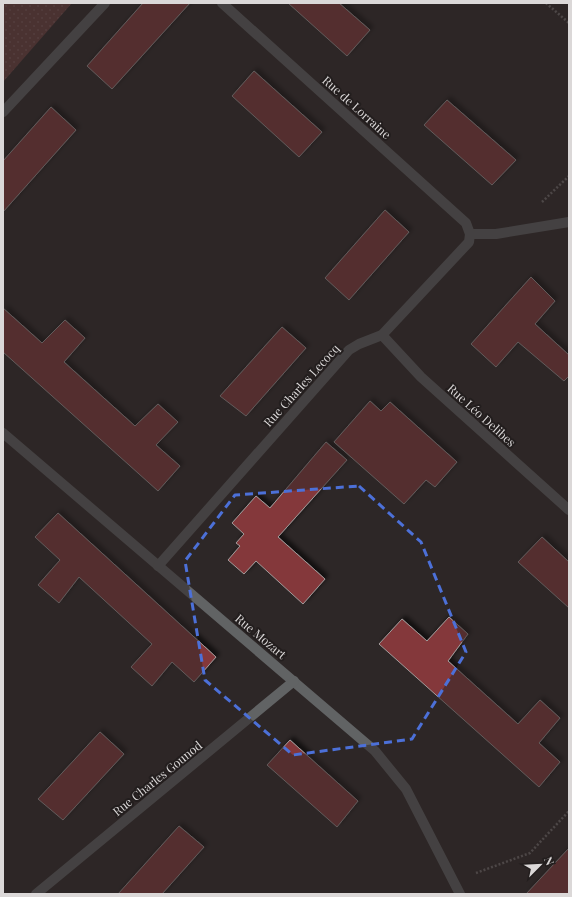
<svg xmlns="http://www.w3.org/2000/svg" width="572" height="897" font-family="'Playfair Display',serif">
  <defs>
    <pattern id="grass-dots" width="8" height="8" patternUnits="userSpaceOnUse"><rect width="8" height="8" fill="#6e403f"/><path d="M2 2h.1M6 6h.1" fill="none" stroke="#825b5a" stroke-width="1.8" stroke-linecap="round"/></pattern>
    <filter id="shadow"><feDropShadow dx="3.5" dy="-3.5" stdDeviation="2" flood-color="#0009"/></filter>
  </defs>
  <rect width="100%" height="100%" fill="#2d2727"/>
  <polygon fill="url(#grass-dots)" points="3,3 72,3 3,82"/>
  <g fill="#84393a" stroke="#a29b9b" filter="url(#shadow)">
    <polygon points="143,3 190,3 112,89 87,66"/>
    <polygon points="288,3 339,3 370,30 347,56"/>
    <polygon points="254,71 322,132 299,157 232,96"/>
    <polygon points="447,100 516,160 492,185 424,125"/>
    <polygon points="51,107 76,130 3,212 3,161"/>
    <polygon points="385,210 409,232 349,300 325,278"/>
    <polygon points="531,277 555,301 535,324 569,355 569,376 564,381 518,342 496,367 471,344"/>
    <polygon points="3,308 42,343 65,320 85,338 64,362 135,426 158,404 178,422 156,445 180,466 158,491 3,352"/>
    <polygon points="282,327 306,348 246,416 220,396"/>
    <polygon points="370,401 381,411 390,402 457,462 435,487 426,480 404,504 334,442"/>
    <polygon points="326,442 347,460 278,537 325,579 303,604 256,561 244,574 228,560 240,546 236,543 244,534 232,523 256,496 270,508"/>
    <polygon points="58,513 216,657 194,682 172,662 152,686 131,667 152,644 79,577 59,603 38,585 60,560 35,537"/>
    <polygon points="542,537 569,562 569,608 518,562"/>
    <polygon points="449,617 468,634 448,661 518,724 540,700 560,718 539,743 560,762 539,787 379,644 402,619 427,641"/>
    <polygon points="100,732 124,754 63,820 38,799"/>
    <polygon points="290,740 358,801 337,827 267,765"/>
    <polygon points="179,826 204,847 162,894 118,894"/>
    <polygon points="569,848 569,894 526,894"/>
  </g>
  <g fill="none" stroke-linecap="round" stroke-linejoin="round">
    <g stroke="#746f6f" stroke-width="2.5" stroke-dasharray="2 2" stroke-linecap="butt">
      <polyline points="546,3 569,23"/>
      <polyline points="542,202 569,176"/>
      <polyline points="476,873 530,853 569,811"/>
    </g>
    <g stroke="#616364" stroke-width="10">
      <polyline points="3,112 105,3"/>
      <polyline points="470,234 496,234 569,222"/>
      <polyline points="382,335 421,377 569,510"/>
      <polyline points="3,433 375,751 406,789 460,894"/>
      <polyline points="158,566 349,350 359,344 382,335 469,242 470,234 466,223 222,3"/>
      <polyline points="36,894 294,681"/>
    </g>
  </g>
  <path d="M0 0H572V897H0ZM359 486 421 542 466 652 412 739 293 755 205 680 185 561 235 495Z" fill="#2d2727" fill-opacity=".55" fill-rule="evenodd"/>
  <path fill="none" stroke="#4c70d8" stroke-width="3" stroke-dasharray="8 5" stroke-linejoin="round" d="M359 486 421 542 466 652 412 739 293 755 205 680 185 561 235 495Z"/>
  <g text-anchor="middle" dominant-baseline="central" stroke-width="4" stroke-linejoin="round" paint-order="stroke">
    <g font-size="12" fill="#dbd8d8" stroke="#231e1e">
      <text transform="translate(357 107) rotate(42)">Rue de Lorraine</text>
      <text transform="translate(301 385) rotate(-48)">Rue Charles Lecocq</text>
      <text transform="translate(482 415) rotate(42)">Rue Léo Delibes</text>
      <text transform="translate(261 636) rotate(40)">Rue Mozart</text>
      <text transform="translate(157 778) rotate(-39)">Rue Charles Gounod</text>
    </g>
  </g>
  <rect width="572" height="897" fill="none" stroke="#dbd8d8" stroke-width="8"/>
  <g transform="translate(540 865) rotate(66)" stroke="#231e1e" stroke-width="3" paint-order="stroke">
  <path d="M0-3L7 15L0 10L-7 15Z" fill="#dbd8d8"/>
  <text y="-6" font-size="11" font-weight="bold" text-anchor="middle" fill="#dbd8d8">N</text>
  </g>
</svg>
